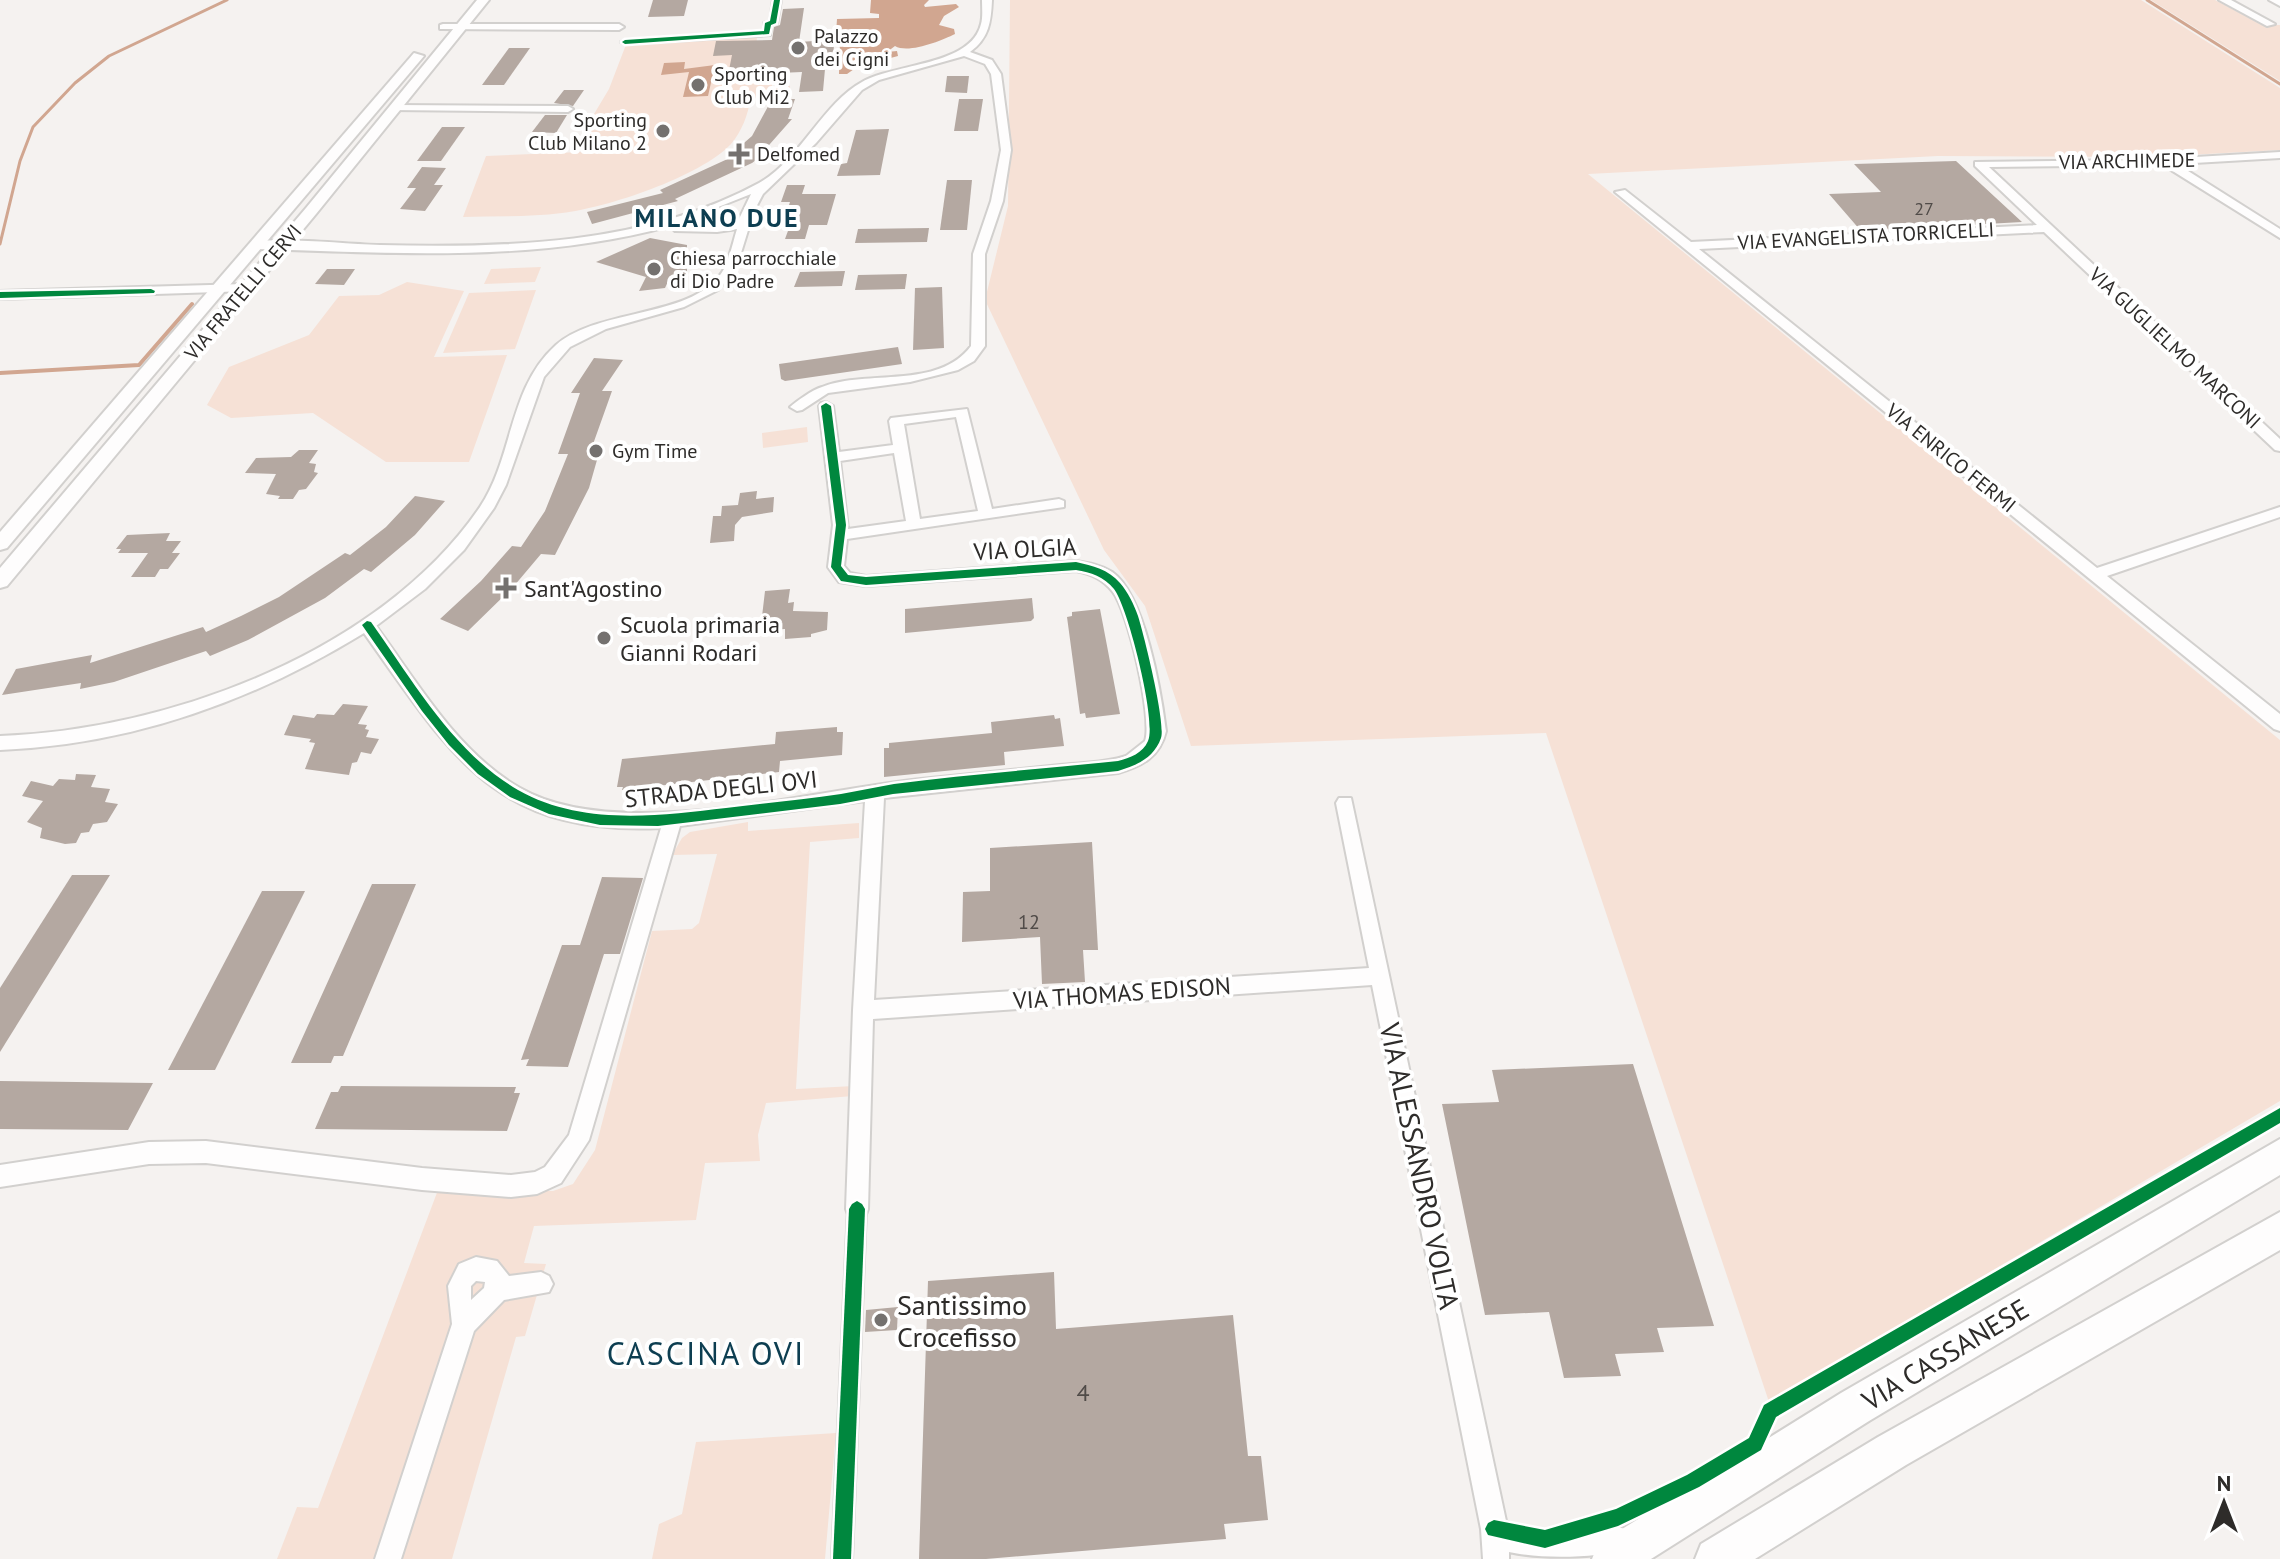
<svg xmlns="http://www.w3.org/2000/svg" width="2280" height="1559" font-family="'PT Sans',sans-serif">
  <rect width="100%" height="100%" fill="#f5f2f0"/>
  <g fill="#f6e1d6">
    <polygon points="1010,0 2141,0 2280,88 2280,150 2151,157 1938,156 1588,174 2280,740 2280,1101 1769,1402 1546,733 1191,746 1145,606 1104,550 985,300 1008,206"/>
    <polygon points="2151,0 2215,0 2262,25 2280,25 2280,81"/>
    <path d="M757 37 753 79 772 78V87L790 86V96L750 99C749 113 741 133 731 144 700 177 606 208 562 213 530 217 496 216 463 217L486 156 581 152 591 119 609 89 627 42Z"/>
    <polygon points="541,267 535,282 484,284 491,269"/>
    <polygon points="407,282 464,291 434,357 507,355 469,462 386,462 313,413 231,418 207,405 229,367 309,335 339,296 379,295"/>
    <polygon points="536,290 515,349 443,353 469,293"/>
    <polygon points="807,427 808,442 763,448 762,433"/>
    <polygon points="748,822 748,831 859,823 859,838 810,842 796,1089 854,1086 853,1096 766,1103 758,1135 760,1161 705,1163 696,1220 534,1226 524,1263 546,1264 525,1336 516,1337 452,1559 277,1559 297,1507 318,1508 438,1190 553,1191 573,1184 595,1150 652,931 692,929 699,923 717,854 672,855 682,838 690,832"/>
    <polygon points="836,1433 825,1559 652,1559 659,1524 682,1514 696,1442"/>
  </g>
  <g fill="#d1a690">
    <path d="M871 0H929L924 5 925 7 956 4 959 7 944 16 939 25 954 29 955 34C941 41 908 54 895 46L887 52 897 51 898 56 857 67 847 74H839L840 39H846L847 33 836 34 837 19 879 18V14L870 13Z"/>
    <polygon points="685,62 684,69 715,65 708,96 683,97 689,72 661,75 664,63"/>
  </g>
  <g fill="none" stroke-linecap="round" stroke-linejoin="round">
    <g stroke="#d1a690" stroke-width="3">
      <polyline points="2147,0 2280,84"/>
      <polyline points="0,244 20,161 33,127 75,83 109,56 227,0"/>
    </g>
    <polyline stroke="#d1a690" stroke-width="4" points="0,373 139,365 192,304"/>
  </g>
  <g fill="#b4a8a1">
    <polygon points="653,0 688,0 684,16 648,17"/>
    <polygon points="804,8 799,42 830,40 829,45 834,45 832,69 825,69 823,91 799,92 802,72 758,74 758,68 729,70 732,55 713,56 716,41 772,40 774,27 780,25 783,9"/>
    <polygon points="509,48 530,48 504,85 482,85"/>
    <polygon points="947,76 969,76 967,93 945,92"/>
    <polygon points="564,90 584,90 573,106 554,103"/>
    <polygon points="772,99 795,99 788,119 792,119 762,153 764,154 752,163 675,199 678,201 592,224 587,212 663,193 660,190 745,151 737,149 752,136"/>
    <polygon points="959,99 983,99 978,131 954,131"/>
    <polygon points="545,115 567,115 556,133 532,132"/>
    <polygon points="442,127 465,127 441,161 417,161"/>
    <polygon points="889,129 880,175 837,176 841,164 847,163 856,130"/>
    <polygon points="1956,161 2022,222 1861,231 1829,194 1881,192 1854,164"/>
    <polygon points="422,167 446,168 434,185 443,185 425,211 400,209 416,188 407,188"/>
    <polygon points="947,180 972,180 967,230 940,230"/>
    <polygon points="787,185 805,185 802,194 836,194 827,225 809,225 805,239 785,239 792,220 784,220 790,202 781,202"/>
    <polygon points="929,228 927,242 855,243 858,229"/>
    <polygon points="650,238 687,245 687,282 670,277 665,288 639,291 646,277 596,262"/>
    <polygon points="327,269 355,269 344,285 315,284"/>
    <polygon points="845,271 842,286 794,287 800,272"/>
    <polygon points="907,274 905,289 855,290 858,275"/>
    <polygon points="942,287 944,348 913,350 915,288"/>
    <polygon points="898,347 902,364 785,381 781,379 779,364"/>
    <polygon points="594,358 623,360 602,391 612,391 592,447 601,446 589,488 555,555 541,554 514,586 468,631 440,619 481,581 512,546 521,547 545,511 568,454 558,454 580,393 571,393"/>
    <polygon points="299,450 318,450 309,463 316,464 314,472 318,473 306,489 299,490 293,499 278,499 280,496 266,494 276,474 245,473 256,458 291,457"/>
    <polygon points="757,491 756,499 774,497 773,512 742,517 735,525 734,541 710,543 713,516 721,516 722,506 738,505 740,493"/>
    <polygon points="415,496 445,501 415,535 371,572 364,569 325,598 248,640 210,656 206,651 114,682 80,689 81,683 2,695 16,669 92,655 90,663 203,627 206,632 241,616 279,597 345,553 350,555 386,527"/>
    <polygon points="170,533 166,541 181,541 172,553 180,553 168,569 160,569 155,577 131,577 148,553 118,553 121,549 116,549 127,535"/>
    <polygon points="790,589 788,603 794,602 793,611 828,612 827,630 811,634 811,637 785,639 785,629 769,630 770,625 761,625 765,591"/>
    <polygon points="1032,598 1034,618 1031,621 905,633 905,609"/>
    <polygon points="1100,609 1120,714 1086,718 1085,713 1080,714 1067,617 1072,616 1072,612"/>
    <polygon points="343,704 368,706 358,724 367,725 365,729 369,730 366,737 379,739 371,754 361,752 357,762 352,763 349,775 305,769 315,743 309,742 311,739 284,735 293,715 314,718 317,714 334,715"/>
    <polygon points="1054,715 1055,719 1060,718 1064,746 1004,752 1005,765 884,777 884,748 889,748 889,743 992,733 991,722"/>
    <polygon points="837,727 837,732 843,732 842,755 780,761 779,772 622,790 623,787 617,787 622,759 775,744 776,732"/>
    <polygon points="76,774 96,775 91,787 110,789 105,802 118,804 107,822 93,824 89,832 81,833 76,843 65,844 40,838 42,828 27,822 43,801 22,796 31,781 53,786 59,779 75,780"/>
    <polygon points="1092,842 1098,950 1083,950 1085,982 1042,984 1040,937 962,942 963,892 990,891 990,848"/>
    <polygon points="72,875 110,875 0,1052 0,988"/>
    <polygon points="602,877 643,878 620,954 604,954 568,1067 526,1066 529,1059 521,1060 562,945 580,945"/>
    <polygon points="372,884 416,884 343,1056 334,1056 331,1063 291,1063"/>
    <polygon points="262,891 305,891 215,1070 168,1070"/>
    <polygon points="1633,1064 1714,1326 1657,1328 1664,1352 1615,1354 1621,1376 1564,1378 1549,1312 1485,1315 1442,1104 1499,1102 1492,1070"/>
    <polygon points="0,1081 153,1083 128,1130 0,1129"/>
    <polygon points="341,1086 516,1087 514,1093 520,1093 507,1131 315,1129 331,1092 338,1092"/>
    <polygon points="1054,1272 1056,1329 1233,1315 1248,1456 1261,1456 1268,1520 1224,1524 1226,1539 986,1559 919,1559 928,1281"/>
    <polygon points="898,1307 897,1330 865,1332 866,1310"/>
  </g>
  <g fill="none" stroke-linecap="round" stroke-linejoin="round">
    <g stroke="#d2d0ce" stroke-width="4">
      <g id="pedestrian">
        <polygon points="773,0 781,0 777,23 771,25 770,35 625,44 621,42 625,40 764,31 764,23 770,21"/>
        <polygon points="857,1200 863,1203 866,1209 852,1559 832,1559 848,1209 851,1203"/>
      </g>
    </g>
    <g stroke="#d2d0ce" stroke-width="4">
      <g id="minor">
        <path d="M982 0H992C991 22 989 38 970 52L992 60 1001 74 1011 150 1003 201 985 254V346L974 361 958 370 910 382 828 393 802 410 797 411 790 407C797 401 812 390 822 387 867 369 938 390 971 346L973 254 991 201 1001 150 991 74 985 64 964 56 879 80 862 90 816 143 763 194 754 211 736 269 718 290 684 307 606 329 570 347 544 377 506 485 494 508 464 550 425 589 376 626C418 683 457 752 520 788 617 844 812 790 921 779 967 774 1013 770 1060 765 1081 763 1106 763 1126 756L1145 741C1153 719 1128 611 1113 592 1103 579 1091 574 1076 571L866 586 839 582 828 567 833 525 819 406 821 403 826 402 833 406 839 452 893 445 889 421 891 418 967 409 992 509 1059 499 1064 501V507L847 539 844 566 850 573 866 576 1076 561C1089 563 1101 565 1112 572 1145 595 1161 692 1166 731 1160 757 1142 766 1118 773L884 798 874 1000 1369 968 1336 803 1339 798H1351L1506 1521C1531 1537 1556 1541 1585 1535 1600 1532 1614 1524 1628 1530L1632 1539 1628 1548C1597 1559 1540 1559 1509 1552V1559H1483L1481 1529 1372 985 873 1019 868 1209 865 1217 857 1220 849 1217 846 1209 853 1010 865 801 680 826 589 1140 561 1183 537 1194 511 1197 422 1190 206 1163 149 1164 0 1187V1165L149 1142 206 1141 422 1168 511 1175 535 1172 545 1167 569 1135 661 828C494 836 451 755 364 633 253 701 131 745 0 750V736C169 730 381 652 480 507 514 456 508 388 556 345 599 307 696 319 724 269 730 257 733 242 737 229L717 232 675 231 670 226C536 263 394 253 257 249L251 245 253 242C286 237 344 244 380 245 506 248 645 245 759 183 800 160 823 103 862 82 895 63 971 66 981 24 983 17 982 8 982 0ZM751 194 739 219 717 225 678 223ZM956 417 978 511 920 519 904 424ZM894 453 906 521 848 529 840 461Z"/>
        <polygon points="2219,0 2231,0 2275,24 2267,26"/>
        <polygon points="2269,0 2280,0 2280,6"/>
        <polygon points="443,24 619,24 624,27 619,30 440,29 440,25"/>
        <polygon points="395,105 568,106 573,109 568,112 391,110 391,106"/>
        <polygon points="2280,152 2280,158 2177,164 2280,229 2280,238 2163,165 1989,167 2280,439 2280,451 2275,450 2044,232 1699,249 2097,568 2280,507 2280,517 2107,576 2280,714 2280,731 2274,729 1615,192 1625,190 1691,242 2037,225 1975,166 1975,162 2145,160"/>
        <polygon points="245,284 249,285 249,291 0,299 0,291"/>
        <path d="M476 1257 497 1261 509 1276 541 1272 549 1276 553 1284 549 1292 504 1300 474 1331 401 1559H375L452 1324 448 1286 459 1264ZM476 1281 485 1282 484 1288 471 1300V1286Z"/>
      </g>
    </g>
    <g stroke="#d2d0ce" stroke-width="4">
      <g id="tertiary">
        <polygon points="477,0 489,0 316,214 7,586 0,588 0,568 306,208"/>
        <polygon points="414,53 424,56 7,548 0,550 0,532"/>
      </g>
    </g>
    <g stroke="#d2d0ce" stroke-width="4">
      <g id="primary">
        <polygon points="2280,1139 2280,1175 1869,1421 1651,1559 1592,1559 1598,1544 1841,1393"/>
        <polygon points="2280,1212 2280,1250 1906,1465 1755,1559 1695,1559 1701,1544 1878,1437"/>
      </g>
    </g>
    <use href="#pedestrian" fill="#fefdfd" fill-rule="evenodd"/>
    <use href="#minor" fill="#fefdfd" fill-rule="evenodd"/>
    <use href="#tertiary" fill="#fefdfd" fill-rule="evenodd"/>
    <use href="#primary" fill="#fefdfd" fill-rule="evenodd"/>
    <g stroke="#fff" stroke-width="5">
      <g id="cycleway">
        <polygon points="774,0 780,0 776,23 771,25 769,34 625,44 622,42 625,40 764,31 765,23 770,21"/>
        <polygon points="151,289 155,291 154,293 0,298 0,292"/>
        <path d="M826 403 831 406 846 525 841 566 848 575 866 577 1076 562C1093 566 1108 569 1120 583 1128 592 1134 605 1138 616 1144 635 1166 723 1161 738 1154 758 1137 765 1118 771L893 794 840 804 658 826 600 825 549 814 510 797 478 774 449 745 422 711 362 625 367 621 371 622C413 681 454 753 518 790 581 826 658 816 726 808 764 803 803 800 841 794 859 791 876 787 894 784 968 774 1044 769 1118 761 1130 758 1143 753 1148 741 1157 722 1128 607 1114 589 1104 577 1091 572 1076 570L866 585 841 581 831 567 836 525 821 406Z"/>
        <polygon points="2280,1108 2280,1123 1776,1417 1761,1450 1699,1487 1618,1526 1545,1548 1488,1535 1485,1529 1488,1523 1494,1520 1545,1530 1616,1509 1687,1475 1749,1438 1764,1405"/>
        <polygon points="857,1201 862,1204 865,1209 851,1559 833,1559 849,1209 852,1204"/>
      </g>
    </g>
    <use href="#cycleway" fill="#00873e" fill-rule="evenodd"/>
  </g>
  <g fill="#74716f" stroke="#fff" stroke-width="3">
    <circle cx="798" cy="48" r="8"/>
    <circle cx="698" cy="85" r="8"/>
    <circle cx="663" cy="131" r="8"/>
    <path d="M735 142h8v8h8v8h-8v8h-8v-8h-8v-8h8z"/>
    <circle cx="654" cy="269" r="8"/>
    <circle cx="596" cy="451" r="8"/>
    <path d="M502 576h8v8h8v8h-8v8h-8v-8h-8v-8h8z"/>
    <circle cx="604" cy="638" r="8"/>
    <circle cx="881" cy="1320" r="8"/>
  </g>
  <g text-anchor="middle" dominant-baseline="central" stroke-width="8" stroke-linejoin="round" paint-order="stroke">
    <g font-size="18" fill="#504b48">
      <text x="1924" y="208">27</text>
    </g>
    <g font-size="20" fill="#2e2c2a" stroke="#fff" text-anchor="start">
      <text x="814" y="36">Palazzo<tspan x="814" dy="23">dei Cigni</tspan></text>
      <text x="714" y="74">Sporting<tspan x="714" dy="23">Club Mi2</tspan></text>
      <text x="647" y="120" text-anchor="end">Sporting<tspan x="647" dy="23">Club Milano 2</tspan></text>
      <text x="757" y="154">Delfomed</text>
      <text x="670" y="258">Chiesa parrocchiale<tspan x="670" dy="23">di Dio Padre</tspan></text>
      <text x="612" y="451">Gym Time</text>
    </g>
    <g font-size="20" fill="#2e2c2a" stroke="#fff">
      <text transform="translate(2127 161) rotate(-1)">VIA ARCHIMEDE</text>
      <text transform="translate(1866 236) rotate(-3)">VIA EVANGELISTA TORRICELLI</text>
      <text transform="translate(243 292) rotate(-50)">VIA FRATELLI CERVI</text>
      <text transform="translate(2175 348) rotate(43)">VIA GUGLIELMO MARCONI</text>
      <text transform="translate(1951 458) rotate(39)">VIA ENRICO FERMI</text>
    </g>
    <g font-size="20" fill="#504b48">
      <text x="1029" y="922">12</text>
    </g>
    <g font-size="24" fill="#2e2c2a" stroke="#fff">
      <text transform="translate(1025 549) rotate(-3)">VIA OLGIA</text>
      <text transform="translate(721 789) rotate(-6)">STRADA DEGLI OVI</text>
      <text transform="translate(1122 993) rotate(-4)">VIA THOMAS EDISON</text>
    </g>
    <g font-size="24" fill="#2e2c2a" stroke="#fff" text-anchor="start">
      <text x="524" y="588">Sant'Agostino</text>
      <text x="620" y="624">Scuola primaria<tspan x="620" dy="28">Gianni Rodari</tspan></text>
    </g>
    <g font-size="24" fill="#504b48">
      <text x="1083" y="1392">4</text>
    </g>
    <g font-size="26" font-weight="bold" letter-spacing="2" fill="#0d3e51" stroke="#fff">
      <text x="717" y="217">MILANO DUE</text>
    </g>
    <g font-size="28" fill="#2e2c2a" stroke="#fff">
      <text transform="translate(1420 1166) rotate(78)">VIA ALESSANDRO VOLTA</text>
      <text transform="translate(1945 1354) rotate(-31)">VIA CASSANESE</text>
    </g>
    <g font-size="28" fill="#2e2c2a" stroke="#fff" text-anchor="start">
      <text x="897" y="1304">Santissimo<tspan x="897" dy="32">Crocefisso</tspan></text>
    </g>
    <g font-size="32" letter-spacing="2" fill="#0d3e51" stroke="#fff">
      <text x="706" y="1353">CASCINA OVI</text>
    </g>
  </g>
  <g transform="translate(2224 1503)" stroke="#ffffff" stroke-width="6" paint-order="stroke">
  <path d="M0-6L14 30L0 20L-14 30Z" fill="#2e2c2a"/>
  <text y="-12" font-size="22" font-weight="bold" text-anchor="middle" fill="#2e2c2a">N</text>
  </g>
</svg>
